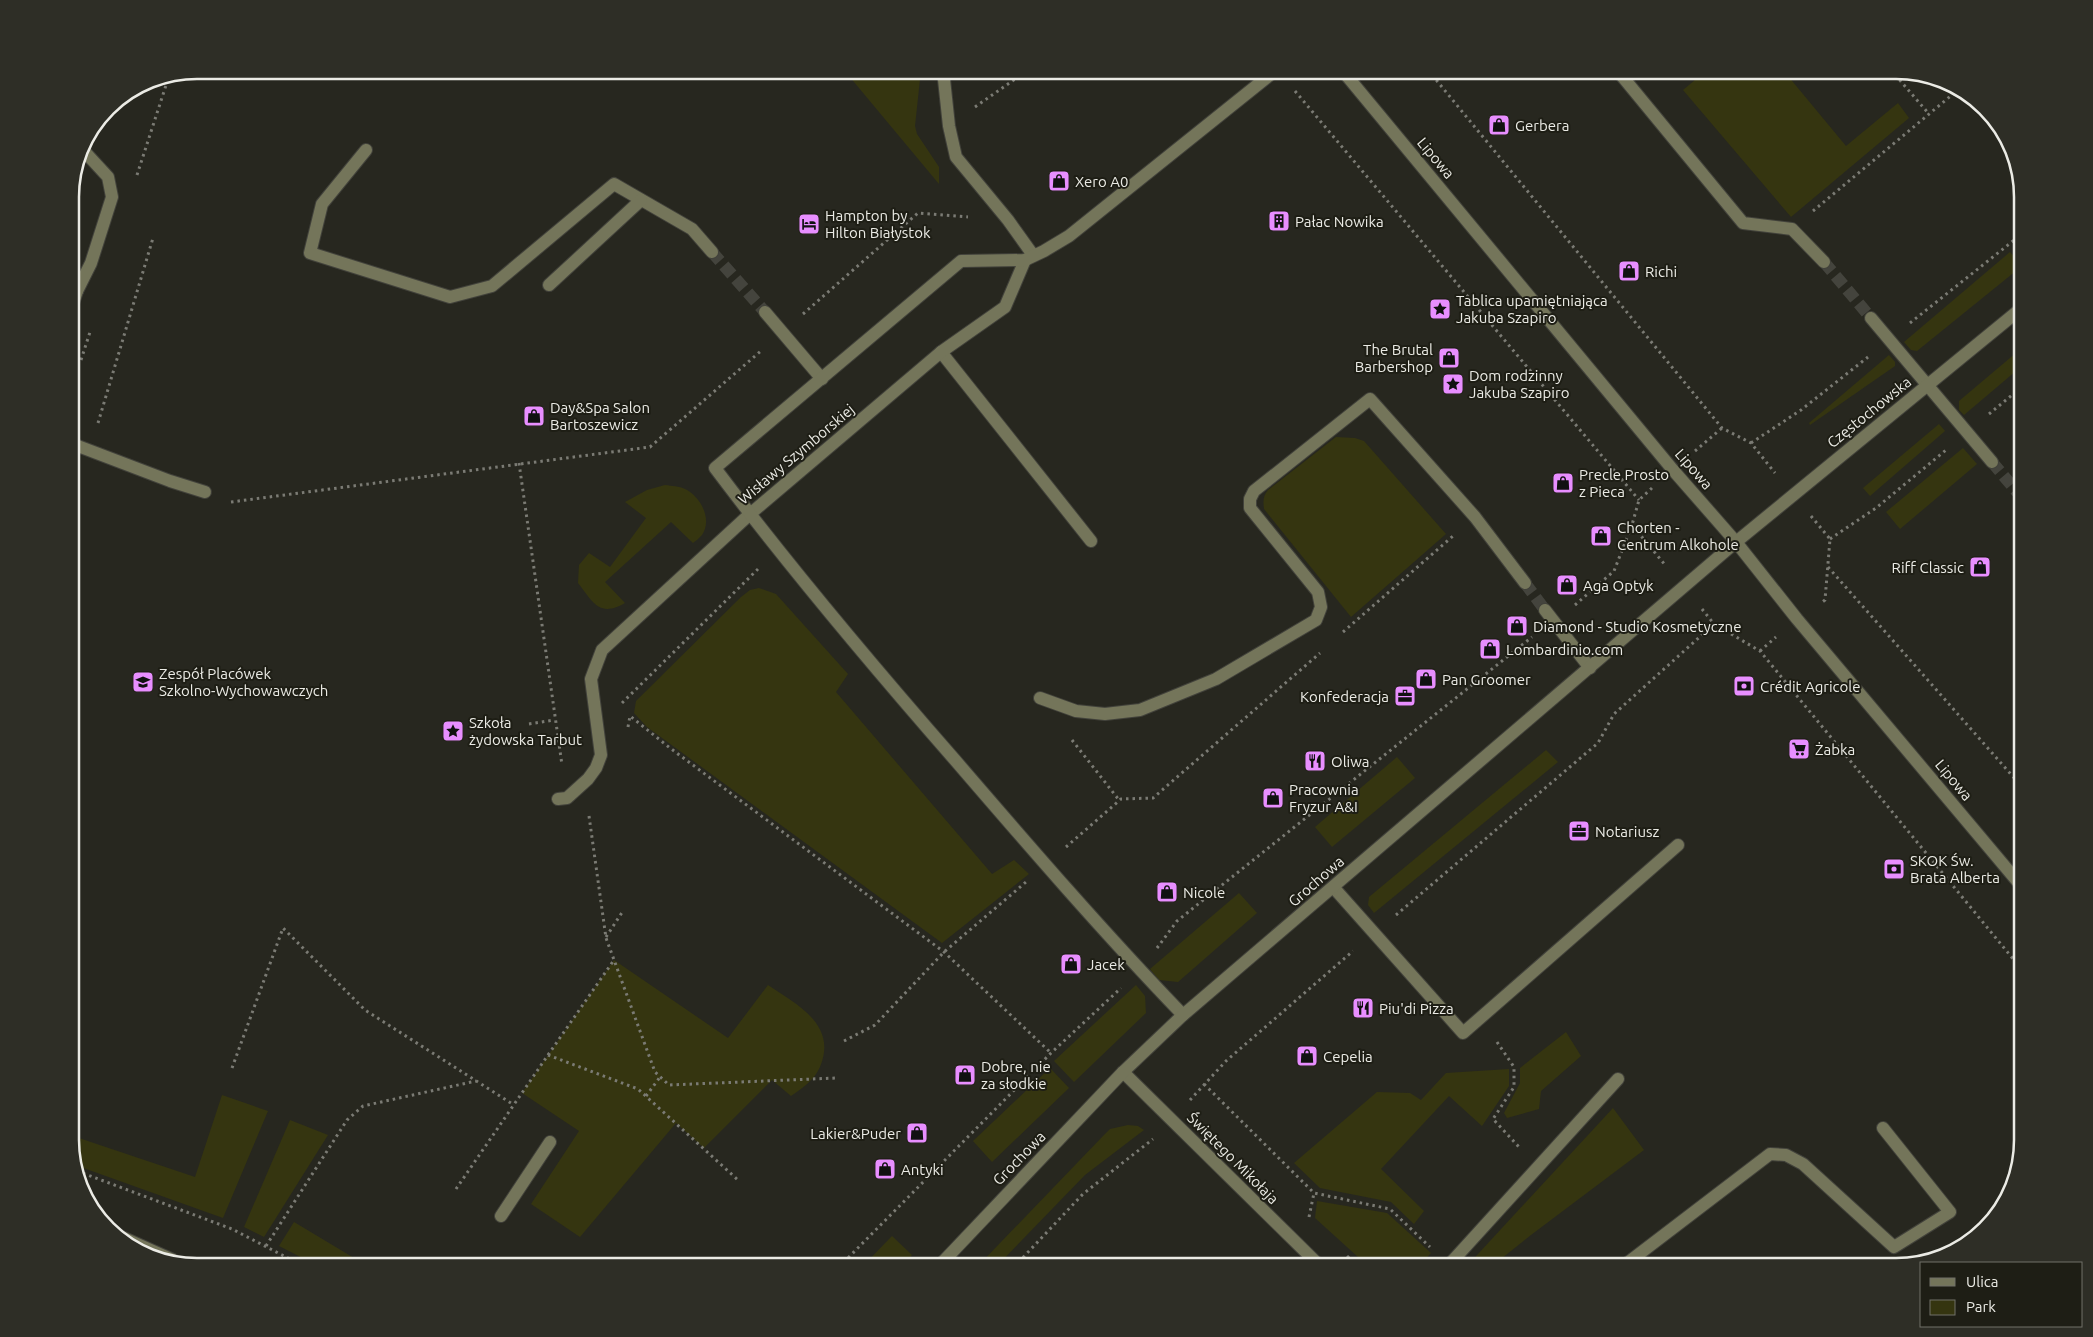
<svg xmlns="http://www.w3.org/2000/svg" width="2093" height="1337" font-family="Ubuntu,sans-serif">
  <rect width="100%" height="100%" fill="#27271f"/>
  <g fill="#353510">
    <polygon points="844,70 921,70 915,126 917,134 939,167 939,184"/>
    <polygon points="1707,70 1783,70 1846,146 1898,103 1909,118 1791,217 1683,90"/>
    <polygon points="2010,252 2022,266 1917,351 1911,350 1904,342"/>
    <polygon points="2023,347 2023,365 1964,415 1959,410 1959,401"/>
    <polygon points="1889,355 1895,362 1895,366 1810,425 1809,423"/>
    <polygon points="1939,424 1945,431 1870,496 1863,488"/>
    <path d="M1336 437 1355 438 1364 441 1446 534 1351 617 1264 509C1263 501 1263 496 1268 490Z"/>
    <polygon points="1963,448 1977,464 1900,529 1886,512"/>
    <path d="M665 485C672 486 679 486 685 489 700 496 713 519 702 535 699 538 696 541 693 543L671 522 605 582 625 603C599 618 593 602 578 583L579 565 589 553 610 567 646 518 625 502 647 490Z"/>
    <polygon points="759,588 776,594 848,674 836,692 992,874 1014,860 1029,874 942,943 647,727 634,713 636,701 741,597 750,590"/>
    <polygon points="1546,750 1558,762 1374,913 1368,905 1369,897"/>
    <polygon points="1397,757 1415,778 1332,847 1315,827"/>
    <polygon points="1239,893 1257,913 1178,982 1159,980 1150,969"/>
    <path d="M614 960 728 1038 768 985C791 1001 828 1019 824 1052 823 1061 819 1072 812 1079 806 1086 798 1091 791 1096L772 1080 704 1148 676 1123 580 1237 531 1204 579 1131 522 1093Z"/>
    <polygon points="1136,985 1145,996 1146,1013 1074,1082 1054,1061"/>
    <polygon points="1566,1032 1581,1056 1541,1091 1539,1109 1507,1118 1504,1113 1520,1083 1520,1068"/>
    <polygon points="1050,1068 1069,1088 992,1162 973,1141"/>
    <polygon points="1509,1069 1509,1086 1482,1126 1449,1096 1381,1169 1424,1211 1414,1224 1391,1202 1320,1188 1294,1163 1377,1092 1410,1093 1421,1100 1446,1073"/>
    <polygon points="222,1095 268,1111 223,1218 75,1165 70,1148 70,1135 195,1177"/>
    <polygon points="1613,1108 1644,1150 1531,1235 1491,1267 1466,1267"/>
    <polygon points="290,1120 328,1135 264,1237 244,1227"/>
    <polygon points="1128,1125 1138,1126 1144,1130 1085,1175 996,1267 977,1267 1103,1136 1110,1129"/>
    <polygon points="1317,1201 1387,1213 1431,1253 1418,1267 1369,1267 1315,1218"/>
    <polygon points="294,1222 369,1267 320,1267 279,1246"/>
    <polygon points="892,1236 912,1255 901,1267 862,1267"/>
  </g>
  <g fill="none" stroke-linecap="round" stroke-linejoin="round">
    <g stroke="#44443d" stroke-width="12" stroke-dasharray="12 6" stroke-linecap="butt">
      <polyline points="712,252 765,312"/>
      <polyline points="1824,262 1871,318"/>
      <polyline points="1992,462 2023,499"/>
      <polyline points="1525,583 1545,610"/>
    </g>
    <g stroke="#42423b" stroke-width="14">
      <g id="minor">
        <polyline points="943,70 949,126 956,157 1008,220 1033,255"/>
        <polyline points="1342,70 1673,470 1736,542 1797,619 2023,888"/>
        <polyline points="1617,70 1743,223 1792,229 1824,262"/>
        <polyline points="366,150 322,204 310,253 450,297 492,286 614,184 692,229 712,252"/>
        <polyline points="549,285 641,200"/>
        <polyline points="70,288 77,291 70,312"/>
        <polyline points="77,291 91,263 112,197 108,177 84,151 82,144"/>
        <polyline points="765,312 822,379"/>
        <polyline points="1871,318 1992,462"/>
        <polyline points="941,352 1091,541"/>
        <polyline points="70,443 170,481 205,492"/>
        <polyline points="1545,610 1590,668"/>
        <polyline points="1040,698 1076,711 1105,714 1140,710 1216,679 1316,620 1321,607 1318,592 1250,508 1250,499 1254,491 1370,399 1475,517 1525,583"/>
        <polyline points="558,799 567,798 588,779 596,768 601,755 591,679 602,650 750,514 941,352 1005,307 1025,260"/>
        <polyline points="1334,888 1463,1033 1678,845"/>
        <path d="M1183 1015C1104 933 1029 846 955 760 872 665 791 569 715 468L961 261 1025 260 1044 251 1069 236 1276 70"/>
        <polyline points="1123,1072 1321,1267"/>
        <polyline points="501,1216 550,1142"/>
        <polyline points="117,1235 173,1260"/>
        <polyline points="938,1267 1123,1072 1183,1015 1736,542 2023,307"/>
        <polyline points="1447,1267 1618,1079"/>
        <polyline points="1622,1267 1770,1154 1786,1155 1803,1164 1894,1247 1950,1212 1883,1128"/>
      </g>
    </g>
    <g stroke="#7b7b74" stroke-width="3" stroke-dasharray="2.5 4" stroke-linecap="butt">
      <polyline points="1428,70 1722,428 1751,443 1775,473"/>
      <polyline points="1891,70 1929,114"/>
      <polyline points="1295,91 1639,500"/>
      <polyline points="975,107 1028,70"/>
      <polyline points="137,175 169,76"/>
      <polyline points="1813,211 1959,89"/>
      <polyline points="803,314 918,213 968,217"/>
      <polyline points="1910,323 2023,233"/>
      <polyline points="81,360 90,332"/>
      <polyline points="1989,414 2023,386"/>
      <polyline points="98,423 153,238"/>
      <polyline points="1751,443 1801,410 1868,357"/>
      <polyline points="1695,451 1722,428"/>
      <polyline points="519,463 562,765"/>
      <polyline points="1652,488 1639,500 1632,525 1666,566"/>
      <polyline points="231,502 650,447 762,350"/>
      <polyline points="1811,516 1830,539 1825,600 1821,603"/>
      <polyline points="1830,539 1876,508 1946,450"/>
      <polyline points="1828,567 2023,788"/>
      <polyline points="1575,605 1614,571 1632,525"/>
      <polyline points="1702,609 1714,624 1760,651 2023,971"/>
      <polyline points="1343,632 1453,536"/>
      <polyline points="1760,651 1776,637"/>
      <polyline points="622,703 758,569"/>
      <polyline points="529,724 554,720"/>
      <polyline points="628,727 630,716 670,748 944,952 1051,1053"/>
      <polyline points="1072,740 1119,800"/>
      <polyline points="589,816 606,938 655,1072 669,1085 836,1078"/>
      <polyline points="1066,847 1121,799 1153,798 1320,653"/>
      <polyline points="1396,915 1598,743 1614,714 1714,624"/>
      <polyline points="606,937 623,911"/>
      <polyline points="1157,948 1177,921 1532,637"/>
      <polyline points="844,1041 875,1025 944,952 1026,882"/>
      <polyline points="1497,1042 1514,1067 1514,1087 1493,1119 1519,1147"/>
      <polyline points="548,1055 614,960"/>
      <polyline points="232,1068 283,928 365,1010 514,1105"/>
      <polyline points="1204,1084 1314,1193 1390,1209 1430,1247"/>
      <polyline points="646,1096 660,1077"/>
      <polyline points="1190,1100 1226,1061 1353,951"/>
      <polyline points="77,1171 232,1229 305,1267"/>
      <polyline points="456,1189 548,1055 638,1089 738,1180"/>
      <polyline points="1309,1217 1314,1193"/>
      <polyline points="266,1246 347,1120 363,1106 476,1081"/>
      <polyline points="1347,1256 1359,1267"/>
      <polyline points="839,1267 1051,1053 1121,988"/>
      <polyline points="1014,1267 1083,1194 1153,1139"/>
    </g>
    <use href="#minor" stroke="#74755a" stroke-width="12"/>
  </g>
  <defs>
    <g id="shop-square" transform="scale(1.125)"><rect x="-9" y="-9" width="18" height="18" rx="4" fill="#e88eff" stroke="#1e1e15"/><path d="M-5-2.5h2.3a2.7 3.5 0 0 1 5.4 0H5L5.5 6h-11ZM-1.5-2.5h3a1.5 2.3 0 0 0-3 0Z" fill="#111"/></g>
    <g id="building-square" transform="scale(1.125)"><rect x="-9" y="-9" width="18" height="18" rx="4" fill="#e88eff" stroke="#1e1e15"/><path d="M-4-6H4V6H1V3H-1V6H-4ZM-2.5-4.3h1.7v1.8h-1.7ZM.8-4.3h1.7v1.8H.8ZM-2.5-1h1.7V.8h-1.7ZM.8-1h1.7V.8H.8Z" fill="#111"/></g>
    <g id="hotel-square" transform="scale(1.125)"><rect x="-9" y="-9" width="18" height="18" rx="4" fill="#e88eff" stroke="#1e1e15"/><path d="M-6-4.5h1.5V1H6V5H4.5V3h-9V5H-6ZM-4 0a1.8 1.8 0 1 1 3.6 0ZM.5 0V-2.5h3Q6-2.5 6 0Z" fill="#111"/></g>
    <g id="sight-square" transform="scale(1.125)"><rect x="-9" y="-9" width="18" height="18" rx="4" fill="#e88eff" stroke="#1e1e15"/><path d="M0-6L1.8-2.2L6-1.7L2.9 1.2L3.7 5.4L0 3.3L-3.7 5.4L-2.9 1.2L-6-1.7L-1.8-2.2Z" fill="#111"/></g>
    <g id="school-square" transform="scale(1.125)"><rect x="-9" y="-9" width="18" height="18" rx="4" fill="#e88eff" stroke="#1e1e15"/><path d="M0-5L7-2L0 1L-7-2ZM-4 1L0 2.5L4 1V4Q0 6-4 4Z" fill="#111"/></g>
    <g id="bank-square" transform="scale(1.125)"><rect x="-9" y="-9" width="18" height="18" rx="4" fill="#e88eff" stroke="#1e1e15"/><path d="M-6-4H6V4H-6ZM0-2.3a2.3 2.3 0 1 0 0 4.6a2.3 2.3 0 1 0 0-4.6Z" fill="#111"/></g>
    <g id="office-square" transform="scale(1.125)"><rect x="-9" y="-9" width="18" height="18" rx="4" fill="#e88eff" stroke="#1e1e15"/><path d="M-6-3h4V-5.5h4V-3h4V5H-6ZM-1-4.5V-3h2v-1.5ZM-6 0V1H6V0Z" fill="#111"/></g>
    <g id="supermarket-square" transform="scale(1.125)"><rect x="-9" y="-9" width="18" height="18" rx="4" fill="#e88eff" stroke="#1e1e15"/><path d="M-6-5.5h2.5l.6 2H6L4.5 2H-2.5L-4.4-4H-6ZM-1.5 3.2a1.3 1.3 0 1 0 .1 0ZM3 3.2a1.3 1.3 0 1 0 .1 0Z" fill="#111"/></g>
    <g id="restaurant-square" transform="scale(1.125)"><rect x="-9" y="-9" width="18" height="18" rx="4" fill="#e88eff" stroke="#1e1e15"/><path d="M-5-6h1v4h1v-4h1v4h1v-4h1v5L-1.5 .5V6h-2V.5L-5-1ZM5-6V6H3V1.5H1.5Q1.5-4 5-6Z" fill="#111"/></g>
  </defs>
  <g fill-rule="evenodd">
    <use href="#shop-square" x="1499" y="125"/>
    <use href="#shop-square" x="1059" y="181"/>
    <use href="#building-square" x="1279" y="221"/>
    <use href="#hotel-square" x="809" y="224"/>
    <use href="#shop-square" x="1629" y="271"/>
    <use href="#sight-square" x="1440" y="309"/>
    <use href="#shop-square" x="1449" y="358"/>
    <use href="#sight-square" x="1453" y="384"/>
    <use href="#shop-square" x="534" y="416"/>
    <use href="#shop-square" x="1563" y="483"/>
    <use href="#shop-square" x="1601" y="536"/>
    <use href="#shop-square" x="1980" y="567"/>
    <use href="#shop-square" x="1567" y="585"/>
    <use href="#shop-square" x="1517" y="626"/>
    <use href="#shop-square" x="1490" y="649"/>
    <use href="#shop-square" x="1426" y="679"/>
    <use href="#school-square" x="143" y="682"/>
    <use href="#bank-square" x="1744" y="686"/>
    <use href="#office-square" x="1405" y="696"/>
    <use href="#sight-square" x="453" y="731"/>
    <use href="#supermarket-square" x="1799" y="749"/>
    <use href="#restaurant-square" x="1315" y="761"/>
    <use href="#shop-square" x="1273" y="798"/>
    <use href="#office-square" x="1579" y="831"/>
    <use href="#bank-square" x="1894" y="869"/>
    <use href="#shop-square" x="1167" y="892"/>
    <use href="#shop-square" x="1071" y="964"/>
    <use href="#restaurant-square" x="1363" y="1008"/>
    <use href="#shop-square" x="1307" y="1056"/>
    <use href="#shop-square" x="965" y="1075"/>
    <use href="#shop-square" x="917" y="1133"/>
    <use href="#shop-square" x="885" y="1169"/>
  </g>
  <g text-anchor="middle" dominant-baseline="central" stroke-width="4" stroke-linejoin="round" paint-order="stroke">
    <g font-size="15" fill="#ebebe5" stroke="#1e1e15" text-anchor="start">
      <text x="1515" y="125">Gerbera</text>
      <text x="1075" y="181">Xero A0</text>
      <text x="825" y="215">Hampton by<tspan x="825" dy="17">Hilton Białystok</tspan></text>
      <text x="1295" y="221">Pałac Nowika</text>
      <text x="1645" y="271">Richi</text>
      <text x="1456" y="300">Tablica upamiętniająca<tspan x="1456" dy="17">Jakuba Szapiro</tspan></text>
      <text x="1433" y="349" text-anchor="end">The Brutal<tspan x="1433" dy="17">Barbershop</tspan></text>
      <text x="1469" y="375">Dom rodzinny<tspan x="1469" dy="17">Jakuba Szapiro</tspan></text>
      <text x="550" y="407">Day&amp;Spa Salon<tspan x="550" dy="17">Bartoszewicz</tspan></text>
      <text x="1579" y="474">Precle Prosto<tspan x="1579" dy="17">z Pieca</tspan></text>
      <text x="1617" y="527">Chorten -<tspan x="1617" dy="17">Centrum Alkohole</tspan></text>
      <text x="1964" y="567" text-anchor="end">Riff Classic</text>
      <text x="1583" y="585">Aga Optyk</text>
      <text x="1533" y="626">Diamond - Studio Kosmetyczne</text>
      <text x="1506" y="649">Lombardinio.com</text>
      <text x="159" y="673">Zespół Placówek<tspan x="159" dy="17">Szkolno-Wychowawczych</tspan></text>
      <text x="1442" y="679">Pan Groomer</text>
      <text x="1760" y="686">Crédit Agricole</text>
      <text x="1389" y="696" text-anchor="end">Konfederacja</text>
      <text x="469" y="722">Szkoła<tspan x="469" dy="17">żydowska Tarbut</tspan></text>
      <text x="1815" y="749">Żabka</text>
      <text x="1331" y="761">Oliwa</text>
      <text x="1289" y="789">Pracownia<tspan x="1289" dy="17">Fryzur A&amp;I</tspan></text>
      <text x="1595" y="831">Notariusz</text>
      <text x="1910" y="860">SKOK Św.<tspan x="1910" dy="17">Brata Alberta</tspan></text>
      <text x="1183" y="892">Nicole</text>
      <text x="1087" y="964">Jacek</text>
      <text x="1379" y="1008">Piu'di Pizza</text>
      <text x="1323" y="1056">Cepelia</text>
      <text x="981" y="1066">Dobre, nie<tspan x="981" dy="17">za słodkie</tspan></text>
      <text x="901" y="1133" text-anchor="end">Lakier&amp;Puder</text>
      <text x="901" y="1169">Antyki</text>
    </g>
    <g font-size="15" fill="#ebebe5" stroke="#1e1e15">
      <text transform="translate(1436 158) rotate(50)">Lipowa</text>
      <text transform="translate(1869 412) rotate(-39)">Częstochowska</text>
      <text transform="translate(796 454) rotate(-40)">Wisławy Szymborskiej</text>
      <text transform="translate(1694 469) rotate(49)">Lipowa</text>
      <text transform="translate(1954 780) rotate(50)">Lipowa</text>
      <text transform="translate(1316 881) rotate(-41)">Grochowa</text>
      <text transform="translate(1019 1158) rotate(-46)">Grochowa</text>
      <text transform="translate(1233 1158) rotate(45)">Świętego Mikołaja</text>
    </g>
  </g>
  <path d="M0 0H2093V1337H0ZM197 79H1896A118 118 0 0 1 2014 197V1140A118 118 0 0 1 1896 1258H197A118 118 0 0 1 79 1140V197A118 118 0 0 1 197 79Z" fill="#2e2e26" fill-rule="evenodd"/>
  <path fill="none" stroke="#ebebe5" stroke-width="2.5" d="M197 79H1896A118 118 0 0 1 2014 197V1140A118 118 0 0 1 1896 1258H197A118 118 0 0 1 79 1140V197A118 118 0 0 1 197 79Z"/>
  <rect x="1920" y="1262" width="162" height="65" fill="#1e1e15" stroke="#707068"/>
  <rect x="1930" y="1278" width="25" height="8" fill="#74755a" stroke="#707068"/>
  <text x="1966" y="1287" font-size="15" fill="#ebebe5">Ulica</text>
  <rect x="1930" y="1300" width="25" height="15" fill="#353510" stroke="#707068"/>
  <text x="1966" y="1312" font-size="15" fill="#ebebe5">Park</text>
</svg>
